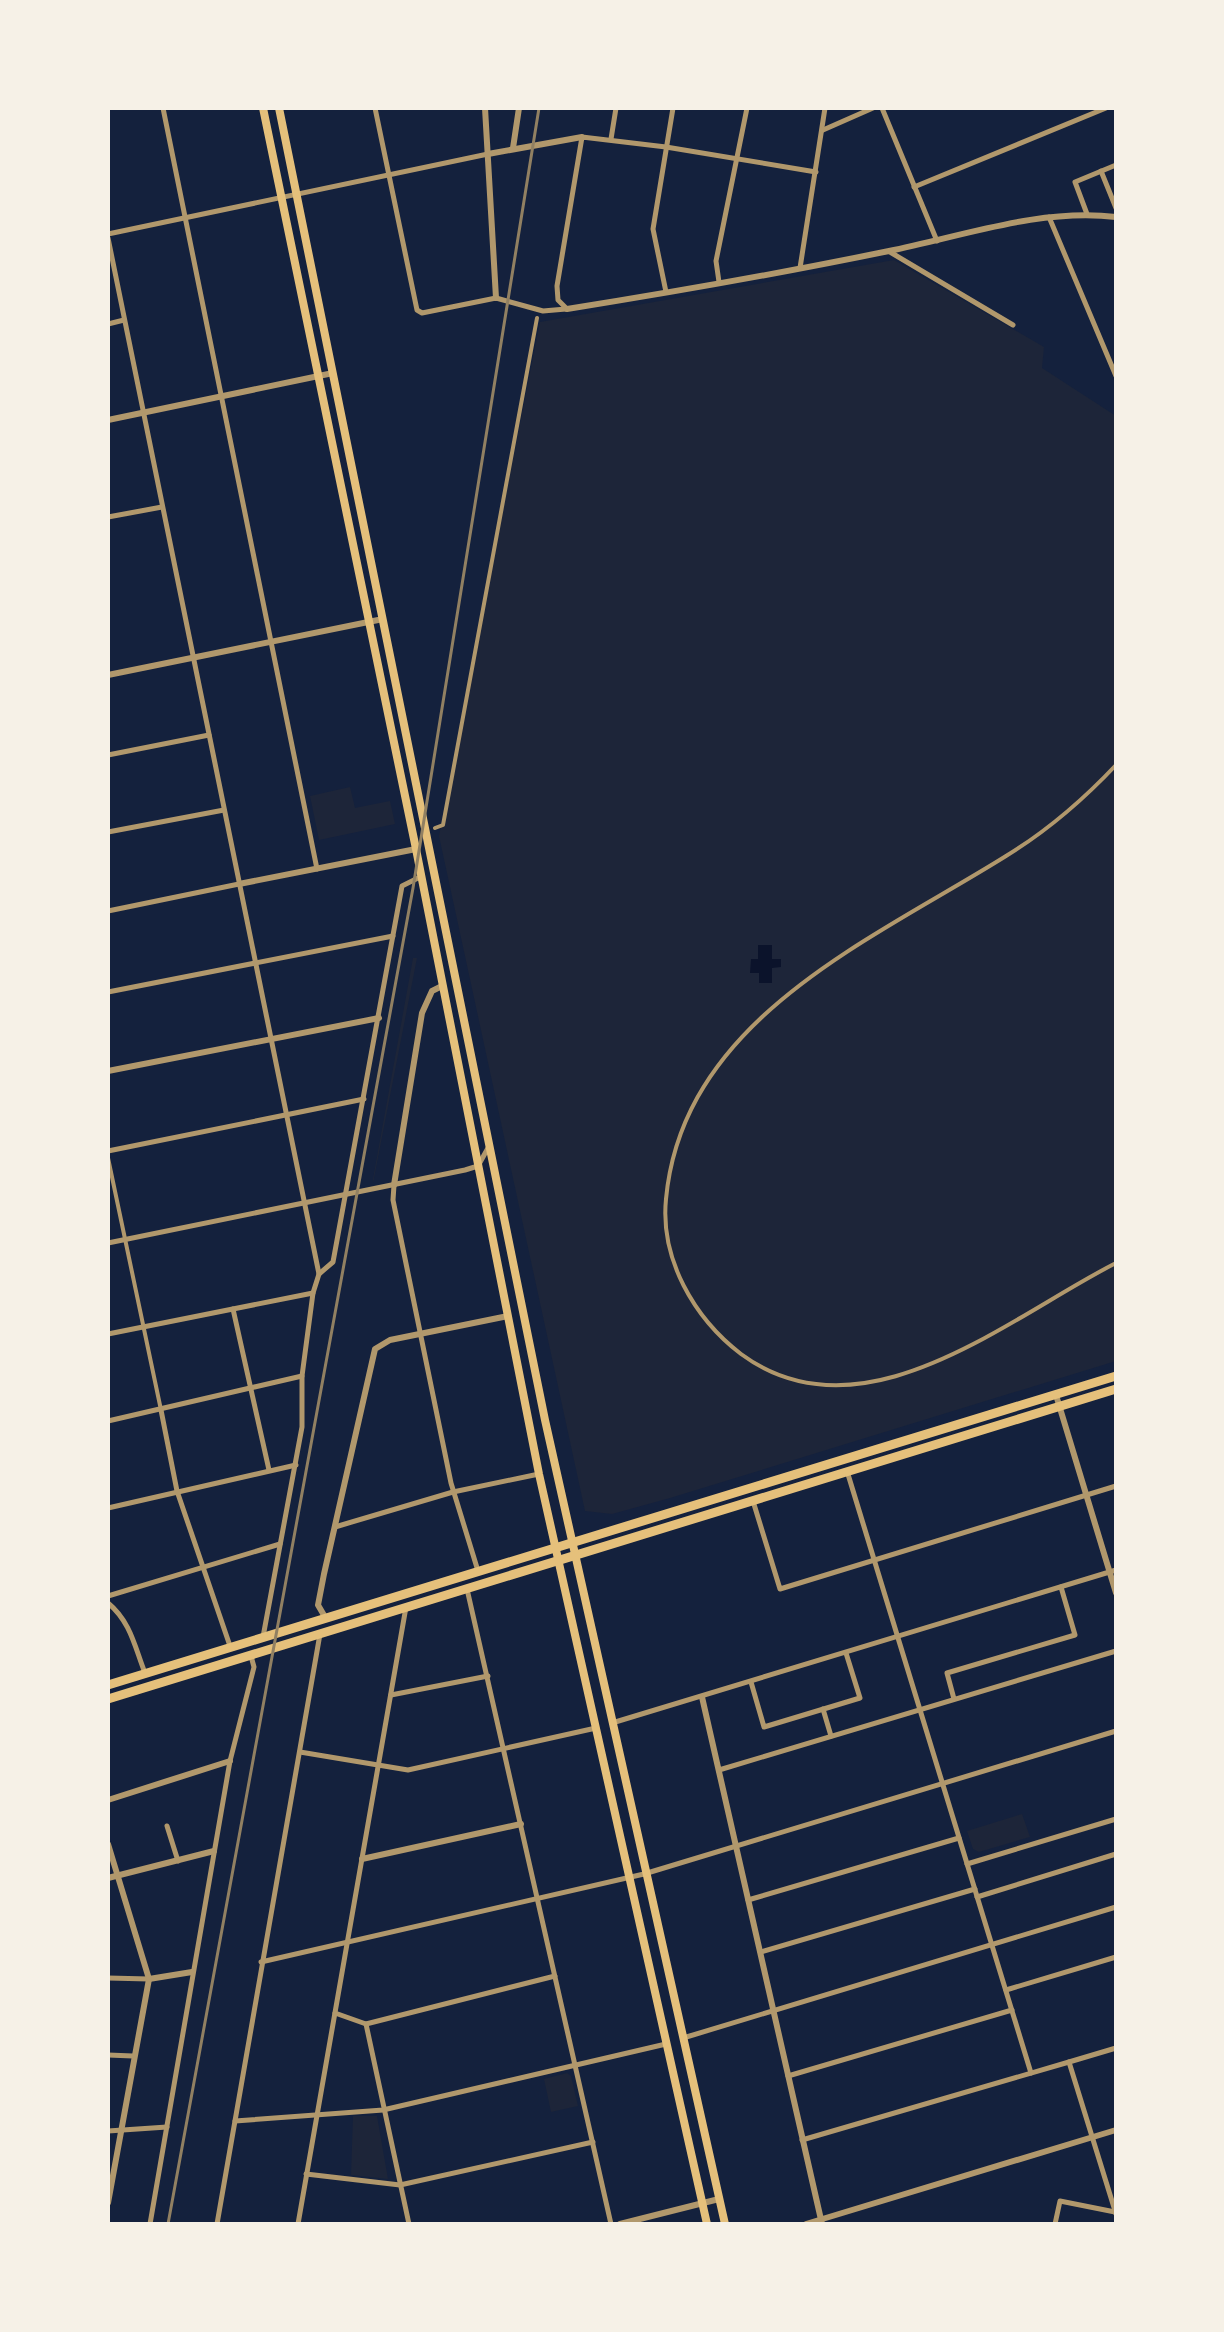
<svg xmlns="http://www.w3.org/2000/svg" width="1224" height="2332" font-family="'PT Sans',sans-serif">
  <rect width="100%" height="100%" fill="#14213d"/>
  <g fill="#1d2539">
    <polygon points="894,260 1044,347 1042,368 1116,416 1116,1361 670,1498 612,1514 585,1511 439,836 540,322"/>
    <polygon points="350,787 355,808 390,801 395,824 319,840 310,796"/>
    <polygon points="413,958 417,958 373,1183 373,1179"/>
    <polygon points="1022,1814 1030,1837 979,1852 973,1849 967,1831"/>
    <polygon points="567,2073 571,2076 578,2106 551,2112 544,2079"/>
    <polygon points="353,2116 377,2116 388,2179 351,2175"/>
  </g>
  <polygon fill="#0b132b" points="758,945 772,945 772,959 781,959 781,967 772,968 772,983 759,983 759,973 750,973 751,959 758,959"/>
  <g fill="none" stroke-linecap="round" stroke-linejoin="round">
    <g stroke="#b1986c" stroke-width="4">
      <path d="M1116 765C1083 800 1047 831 1006 856 872 940 683 1018 666 1199 660 1259 694 1318 741 1354 863 1444 1009 1317 1116 1263"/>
      <polyline points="435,828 443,825 537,318"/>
      <polyline points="108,1158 161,1410"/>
    </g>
    <g stroke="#b1986c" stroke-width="5">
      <polyline points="163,108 317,869"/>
      <polyline points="375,108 417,310 422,313 496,298 543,311 566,309"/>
      <polyline points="882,108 937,241"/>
      <polyline points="823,130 873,108"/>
      <polyline points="611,139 616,108"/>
      <polyline points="1101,171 1116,208"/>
      <polyline points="914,187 1106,108"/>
      <polyline points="1087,214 1075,182 1116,165"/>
      <polyline points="1049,217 1116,376"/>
      <polyline points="108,234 488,154"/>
      <polyline points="108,238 319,1274"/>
      <polyline points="890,252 1013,325"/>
      <polyline points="800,268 825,108"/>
      <polyline points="719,282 716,261 747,108"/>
      <polyline points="666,292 653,229 673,108"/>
      <polyline points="567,309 558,300 557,286 582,137 666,147 816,172"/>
      <polyline points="108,324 124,320"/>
      <polyline points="108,517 162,507"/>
      <polyline points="108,755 209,735"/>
      <polyline points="108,832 224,810"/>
      <polyline points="108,911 239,884"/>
      <polyline points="108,992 393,936"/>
      <polyline points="108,1151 364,1099"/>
      <polyline points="394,1185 393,1200 451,1483 478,1571"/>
      <polyline points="108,1243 465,1170 478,1166 488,1148"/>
      <polyline points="233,1309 269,1470"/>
      <polyline points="108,1334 313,1293"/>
      <polyline points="161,1410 177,1491 230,1646"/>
      <polyline points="108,1421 302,1376"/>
      <polyline points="847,1471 1031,2073"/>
      <polyline points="753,1501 780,1589 1116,1486"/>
      <polyline points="108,1508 296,1465"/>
      <polyline points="335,1527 453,1492 539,1474"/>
      <polyline points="467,1589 611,2224"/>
      <polyline points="108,1596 280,1544"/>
      <path d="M108 1603C131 1622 135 1648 145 1673"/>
      <polyline points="263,1637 302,1427 302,1376 313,1293 319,1274 333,1262 402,886 422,876"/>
      <polyline points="751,1682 764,1727 860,1698 846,1653"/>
      <polyline points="391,1695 488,1676"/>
      <polyline points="954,1699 947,1673 1075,1635 1061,1587"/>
      <polyline points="823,1709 831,1736"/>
      <polyline points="612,1723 1116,1570"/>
      <polyline points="300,1752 408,1770 596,1728"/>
      <polyline points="719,1770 1116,1651"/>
      <polyline points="167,1826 178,1861"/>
      <polyline points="967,1864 1116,1819"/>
      <polyline points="977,1897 1116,1854"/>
      <polyline points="748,1900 959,1838"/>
      <polyline points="761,1952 975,1889"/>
      <polyline points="261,1962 644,1874 1116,1731"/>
      <polyline points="108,1978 149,1979"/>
      <polyline points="1006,1990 1116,1957"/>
      <polyline points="335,2013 366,2024 555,1976"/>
      <polyline points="366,2024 409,2224"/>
      <polyline points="683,2038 1116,1907"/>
      <polyline points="108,2055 133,2056"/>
      <polyline points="1069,2062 1116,2048"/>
      <polyline points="788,2076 1012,2010"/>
      <polyline points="235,2121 383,2110 666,2044"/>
      <polyline points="108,2131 167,2127"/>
      <polyline points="802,2140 1069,2062 1116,2214"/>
      <polyline points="306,2174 400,2185 593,2142"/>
      <polyline points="150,2224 230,1761 254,1667 251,1656"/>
      <polyline points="217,2224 320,1634"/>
      <polyline points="298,2224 406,1607"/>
      <polyline points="1055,2224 1060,2201 1115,2212"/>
    </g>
    <g stroke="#b1986c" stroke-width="6">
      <polyline points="485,108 496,298"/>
      <polyline points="513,148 519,108"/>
      <polyline points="488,154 582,137"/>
      <path d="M567 309C674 292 782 273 889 251 963 236 1040 208 1116 217"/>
      <polyline points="108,420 333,373"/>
      <polyline points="108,675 383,619"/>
      <polyline points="239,884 416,849"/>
      <polyline points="108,1071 379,1018"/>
      <polyline points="394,1185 422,1013 432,991 442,986"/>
      <polyline points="1056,1395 1116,1593"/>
      <polyline points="325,1617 318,1605 324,1574 375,1349 390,1340 508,1316"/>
      <polyline points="702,1697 822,2224"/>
      <polyline points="108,1800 230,1761"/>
      <polyline points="108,1844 149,1979 108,2203"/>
      <polyline points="362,1859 521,1824"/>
      <polyline points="108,1878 214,1851"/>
      <polyline points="149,1979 192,1972"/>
      <polyline points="620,2224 719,2199"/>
      <polyline points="806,2224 1116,2130"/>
    </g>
    <g stroke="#e5c07b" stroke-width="8">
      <polyline points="263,108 416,849 539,1474 707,2224"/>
      <polyline points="279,108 545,1420 725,2224"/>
    </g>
    <g stroke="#e5c07b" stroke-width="9">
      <polyline points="108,1685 1116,1376"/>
      <polyline points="108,1699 1116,1389"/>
    </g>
    <polyline stroke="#918062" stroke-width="3" points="168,2224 413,888 539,108"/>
  </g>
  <rect width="1224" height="2332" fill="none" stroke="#f6f1e7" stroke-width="220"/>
</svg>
